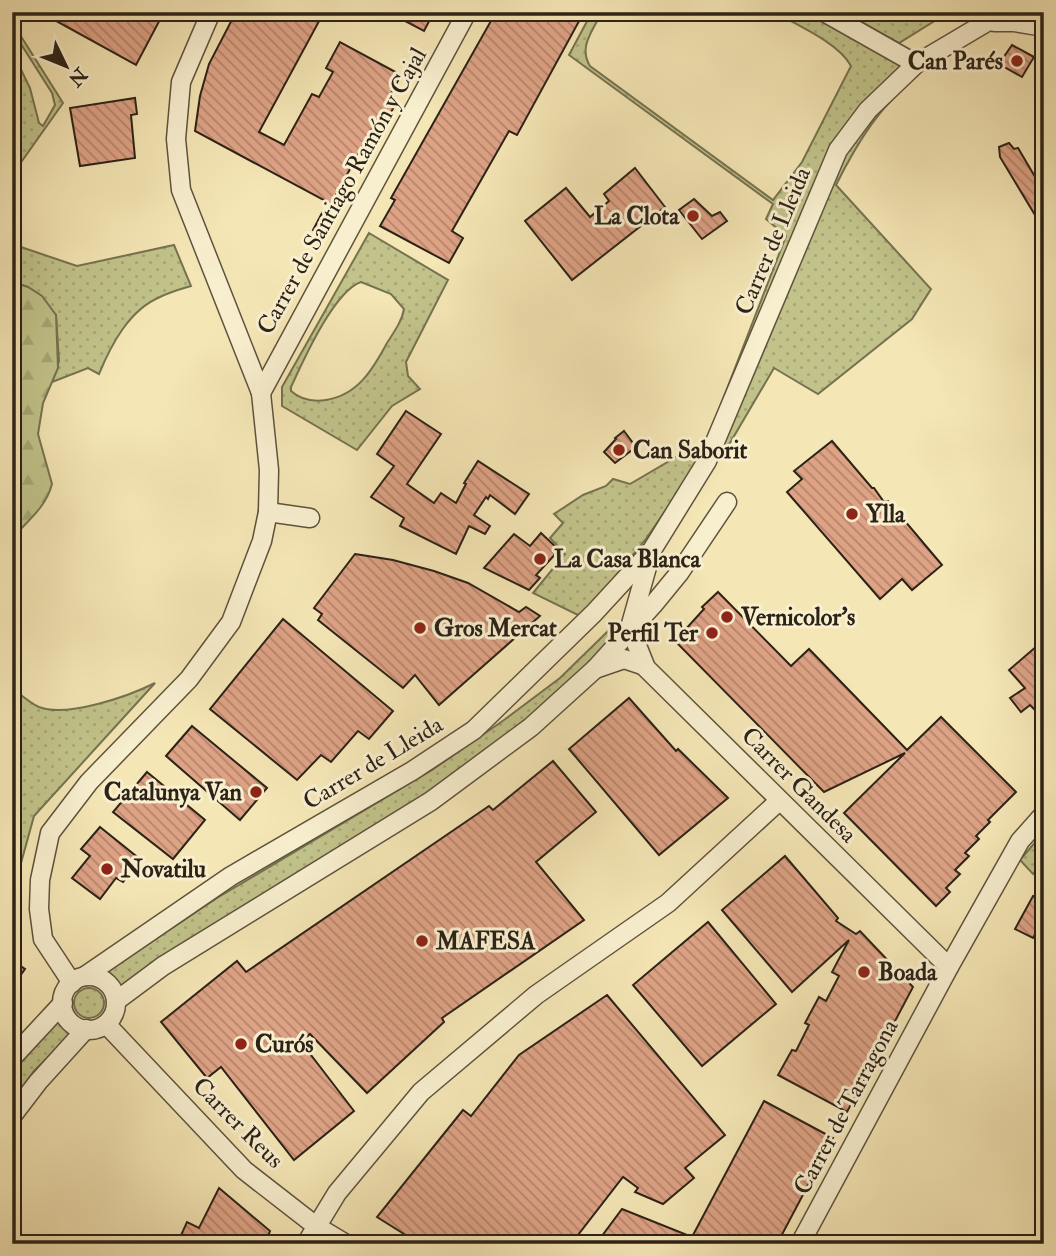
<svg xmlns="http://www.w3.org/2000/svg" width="1056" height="1256" font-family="'IM FELL Double Pica',serif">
  <defs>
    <pattern id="green-dots" width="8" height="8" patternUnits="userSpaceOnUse" patternTransform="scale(1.75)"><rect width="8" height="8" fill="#c1c38a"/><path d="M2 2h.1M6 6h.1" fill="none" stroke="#a6a776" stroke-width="1.8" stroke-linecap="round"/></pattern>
    <pattern id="forest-firs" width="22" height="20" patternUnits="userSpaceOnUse" patternTransform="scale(1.75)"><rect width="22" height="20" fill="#c1c38a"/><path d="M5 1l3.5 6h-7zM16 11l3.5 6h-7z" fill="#a6a776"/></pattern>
    <pattern id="building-back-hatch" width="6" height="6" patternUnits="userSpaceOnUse" patternTransform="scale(1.75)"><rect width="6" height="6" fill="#dea285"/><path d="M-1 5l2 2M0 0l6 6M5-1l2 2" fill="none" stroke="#b4846c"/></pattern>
  </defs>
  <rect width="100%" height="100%" fill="#f5e6b5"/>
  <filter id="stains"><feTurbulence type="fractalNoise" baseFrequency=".00286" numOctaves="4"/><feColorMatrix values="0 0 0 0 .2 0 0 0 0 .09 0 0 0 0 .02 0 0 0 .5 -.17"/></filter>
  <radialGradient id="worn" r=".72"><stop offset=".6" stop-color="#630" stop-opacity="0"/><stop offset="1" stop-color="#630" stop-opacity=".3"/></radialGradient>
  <g fill="url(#green-dots)" stroke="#767250" stroke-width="2" fill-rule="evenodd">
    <path d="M592 12H602C593 30 578 47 590 66L773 200 802 162 851 66C839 43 797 25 774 12H811L920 73C880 106 859 139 836 185L931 289 912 319 818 394 774 368 730 443 698 463 646 539 582 617 533 593 565 554 550 538 563 523 554 514 583 495 606 486 613 479 630 484 690 449 706 443 786 236 766 219 773 204 569 55Z"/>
    <polygon points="844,12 949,12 899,43"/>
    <polygon points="12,22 63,103 12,175 12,51 30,88 39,123 43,126 55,105 52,93 12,30"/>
    <path d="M369 233 448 280 406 362 408 376 420 389 392 406 357 450 282 406V387ZM361 282 391 294 404 309C402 321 394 332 387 343 373 369 358 395 326 400 313 402 301 400 291 391V387C303 361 334 291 361 282Z"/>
    <path d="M12 236 15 245 77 266 174 245 191 286C181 289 170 292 160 297 129 310 111 345 99 374L88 368 52 382 59 361 56 315 28 287 12 282Z"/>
    <polygon points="608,631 612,641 530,721 461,773 122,990 111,976 105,973 217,898 432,770 504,720 560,678"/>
    <path d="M155 683 34 816 18 874 19 903 12 900V688C20 694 30 703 39 707 67 718 129 696 155 683Z"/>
    <polygon points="1044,832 1044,859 1033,874 1020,860"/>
    <circle cx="89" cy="1003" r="15"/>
    <polygon points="57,1019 71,1035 34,1071 12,1102 12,1070 29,1048"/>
  </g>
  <g fill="url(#forest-firs)" stroke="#767250" stroke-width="2">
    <path d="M12 282 28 287 42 296 56 315 58 368 43 403 38 434 52 484C46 507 28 521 12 538Z"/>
    <polygon points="12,900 19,903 21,929 12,923"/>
  </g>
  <g fill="url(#building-back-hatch)" stroke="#2c2217" stroke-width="2">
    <polygon points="40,12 164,12 136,65"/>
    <polygon points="236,12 324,12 259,132 284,145 312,94 319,97 333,72 326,68 340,42 401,75 387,101 395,105 381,131 373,127 331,204 195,131 200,96 209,64"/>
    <polygon points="388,12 434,12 424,31"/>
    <polygon points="496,12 584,12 517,135 509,131 452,231 463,238 449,263 380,226 395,200 391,198"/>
    <polygon points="1012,45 1034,57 1022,77 999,64"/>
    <polygon points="135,98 137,114 131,115 135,158 80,166 70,108"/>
    <polygon points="1009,143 1014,149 1018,148 1044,192 1044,230 1000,157 999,147"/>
    <polygon points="635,168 665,207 572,280 525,221 566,188 590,217 609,201 604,194"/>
    <polygon points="694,199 712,216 720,212 727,221 702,239 679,210"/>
    <polygon points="323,211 335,217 325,236 313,230"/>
    <polygon points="406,411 441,434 407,484 434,503 441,493 456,503 466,484 464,483 478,461 529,494 515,514 490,495 488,499 486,497 474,515 490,526 485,534 469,526 456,554 400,526 404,518 371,497 394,466 377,454"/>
    <polygon points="624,431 636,447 615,463 604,452 616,439 615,438"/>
    <polygon points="832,441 872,488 874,488 884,502 888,501 942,565 912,590 902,579 880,599 787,492 802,479 794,471"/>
    <polygon points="541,533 559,550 536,575 540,578 529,590 484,568 514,534 530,546"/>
    <polygon points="355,554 393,560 434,571 468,583 519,612 526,607 540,616 439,705 415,675 403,688 318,620 322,614 314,608"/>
    <polygon points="718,592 791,666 809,649 907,750 941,717 1016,792 988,820 990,822 976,836 979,839 965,853 969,856 955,870 960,874 946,888 950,892 936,906 844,813 905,753 824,792 675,641 704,609 702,607"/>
    <polygon points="283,619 393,711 369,739 358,731 331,762 321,755 297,780 210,709"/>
    <polygon points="1044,640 1044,719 1030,705 1021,712 1010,698 1025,688 1009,670"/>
    <polygon points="629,698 676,751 678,749 728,798 659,855 569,749"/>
    <polygon points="192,726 267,788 240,820 166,756"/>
    <polygon points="553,761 596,812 536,862 584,920 442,1018 444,1022 367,1093 310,1034 301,1042 354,1111 294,1160 221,1067 207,1078 161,1022 237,961 246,972 489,806 493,810"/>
    <polygon points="147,772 205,820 173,859 113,812"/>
    <polygon points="100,827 141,860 123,882 116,878 100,899 72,878 90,856 81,849"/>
    <polygon points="785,856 838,918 836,921 856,934 860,931 913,987 847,1112 778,1075 792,1050 796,1051 809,1025 805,1023 819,997 826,1001 839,976 832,972 849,940 792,992 722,910"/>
    <polygon points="1033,896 1044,902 1044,918 1033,938 1015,929"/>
    <polygon points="708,922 776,1004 702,1066 633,985"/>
    <polygon points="12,960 25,969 12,987"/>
    <polygon points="607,995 725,1135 685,1168 694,1178 663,1204 635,1192 638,1188 623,1177 571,1244 420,1244 377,1217 463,1110 471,1116 519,1055"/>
    <polygon points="764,1101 833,1138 777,1244 596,1244 622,1209 692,1237"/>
    <polygon points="219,1188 270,1231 265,1244 177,1244 187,1222 199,1228"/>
  </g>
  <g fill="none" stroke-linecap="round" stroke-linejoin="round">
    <g stroke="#5e533e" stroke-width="21">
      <g id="minor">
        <polyline points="824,12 916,64"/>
        <polyline points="994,22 1014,22 1044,27"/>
        <polyline points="261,393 467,12"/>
        <polyline points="268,512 310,518"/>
        <polyline points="631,624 651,553"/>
        <polyline points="630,628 646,668 949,967"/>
        <polyline points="595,669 624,659 645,666"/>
        <polyline points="85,976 231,876 412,771 474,730 594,613 652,550 707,461 838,150 868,110 916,64 987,22 1009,12"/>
        <circle cx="89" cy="1003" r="27"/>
        <polyline points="72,983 43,939 39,909 40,880 50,833 89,782 189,679 231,622 262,541 268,512 269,470 261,393 181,190 176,139 181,82 211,12"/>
        <polyline points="116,1001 163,966 431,801 531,727 595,669 653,605 680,572 727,502"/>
        <polyline points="106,1024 244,1170 316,1226 346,1244"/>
        <polyline points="12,1058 63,1003"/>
        <polyline points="12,1116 38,1082 86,1029"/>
        <polyline points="306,1244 337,1193 421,1092 536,995 668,903 779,801"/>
        <polyline points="800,1244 949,967 1020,841 1044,814"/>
      </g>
    </g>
    <use href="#minor" stroke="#f8efcf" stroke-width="18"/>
  </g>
  <g fill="#8f2418" stroke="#f8efcf" stroke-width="2.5">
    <circle cx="1017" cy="61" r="7"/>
    <circle cx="693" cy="216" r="7"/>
    <circle cx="619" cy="450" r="7"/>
    <circle cx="852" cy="514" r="7"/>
    <circle cx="540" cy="559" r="7"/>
    <circle cx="727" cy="617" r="7"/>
    <circle cx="420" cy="628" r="7"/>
    <circle cx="712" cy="633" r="7"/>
    <circle cx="256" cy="792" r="7"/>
    <circle cx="107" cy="869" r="7"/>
    <circle cx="422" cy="941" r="7"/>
    <circle cx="864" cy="972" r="7"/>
    <circle cx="241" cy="1044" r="7"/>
  </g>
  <g text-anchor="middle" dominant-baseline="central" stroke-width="6" stroke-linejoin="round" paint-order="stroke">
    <g font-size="24" font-weight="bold" fill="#2c2217" stroke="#f8efcf" text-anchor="start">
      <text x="1003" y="61" text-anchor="end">Can Parés</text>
      <text x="679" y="216" text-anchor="end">La Clota</text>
      <text x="633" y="450">Can Saborit</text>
      <text x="866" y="514">Ylla</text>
      <text x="554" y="559">La Casa Blanca</text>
      <text x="741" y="617">Vernicolor's</text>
      <text x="434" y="628">Gros Mercat</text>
      <text x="698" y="633" text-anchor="end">Perfil Ter</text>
      <text x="242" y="792" text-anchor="end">Catalunya Van</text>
      <text x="121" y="869">Novatilu</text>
      <text x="436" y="941">MAFESA</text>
      <text x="878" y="972">Boada</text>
      <text x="255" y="1044">Curós</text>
    </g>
    <g font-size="24" fill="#2c2217" stroke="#f8efcf">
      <text transform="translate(342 191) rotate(-61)">Carrer de Santiago Ramón y Cajal</text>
      <text transform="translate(773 241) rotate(-67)">Carrer de Lleida</text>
      <text transform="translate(373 763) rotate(-31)">Carrer de Lleida</text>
      <text transform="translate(799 785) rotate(45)">Carrer Gandesa</text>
      <text transform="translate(846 1107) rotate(-62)">Carrer de Tarragona</text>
      <text transform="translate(238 1123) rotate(45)">Carrer Reus</text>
    </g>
  </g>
  <rect width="1056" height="1256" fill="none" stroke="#f5e6b5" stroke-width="42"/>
  <rect x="14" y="14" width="1028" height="1228" fill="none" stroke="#2c2217" stroke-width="3.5"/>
  <rect x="21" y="21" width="1014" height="1214" fill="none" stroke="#2c2217" stroke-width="2"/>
  <g transform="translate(66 66) rotate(133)" stroke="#f8efcf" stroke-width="5" paint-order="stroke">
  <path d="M0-5L12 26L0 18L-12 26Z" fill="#2c2217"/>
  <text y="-10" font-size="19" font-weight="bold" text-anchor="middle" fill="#2c2217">N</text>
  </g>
  <rect width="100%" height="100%" filter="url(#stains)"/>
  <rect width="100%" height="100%" fill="url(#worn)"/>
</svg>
